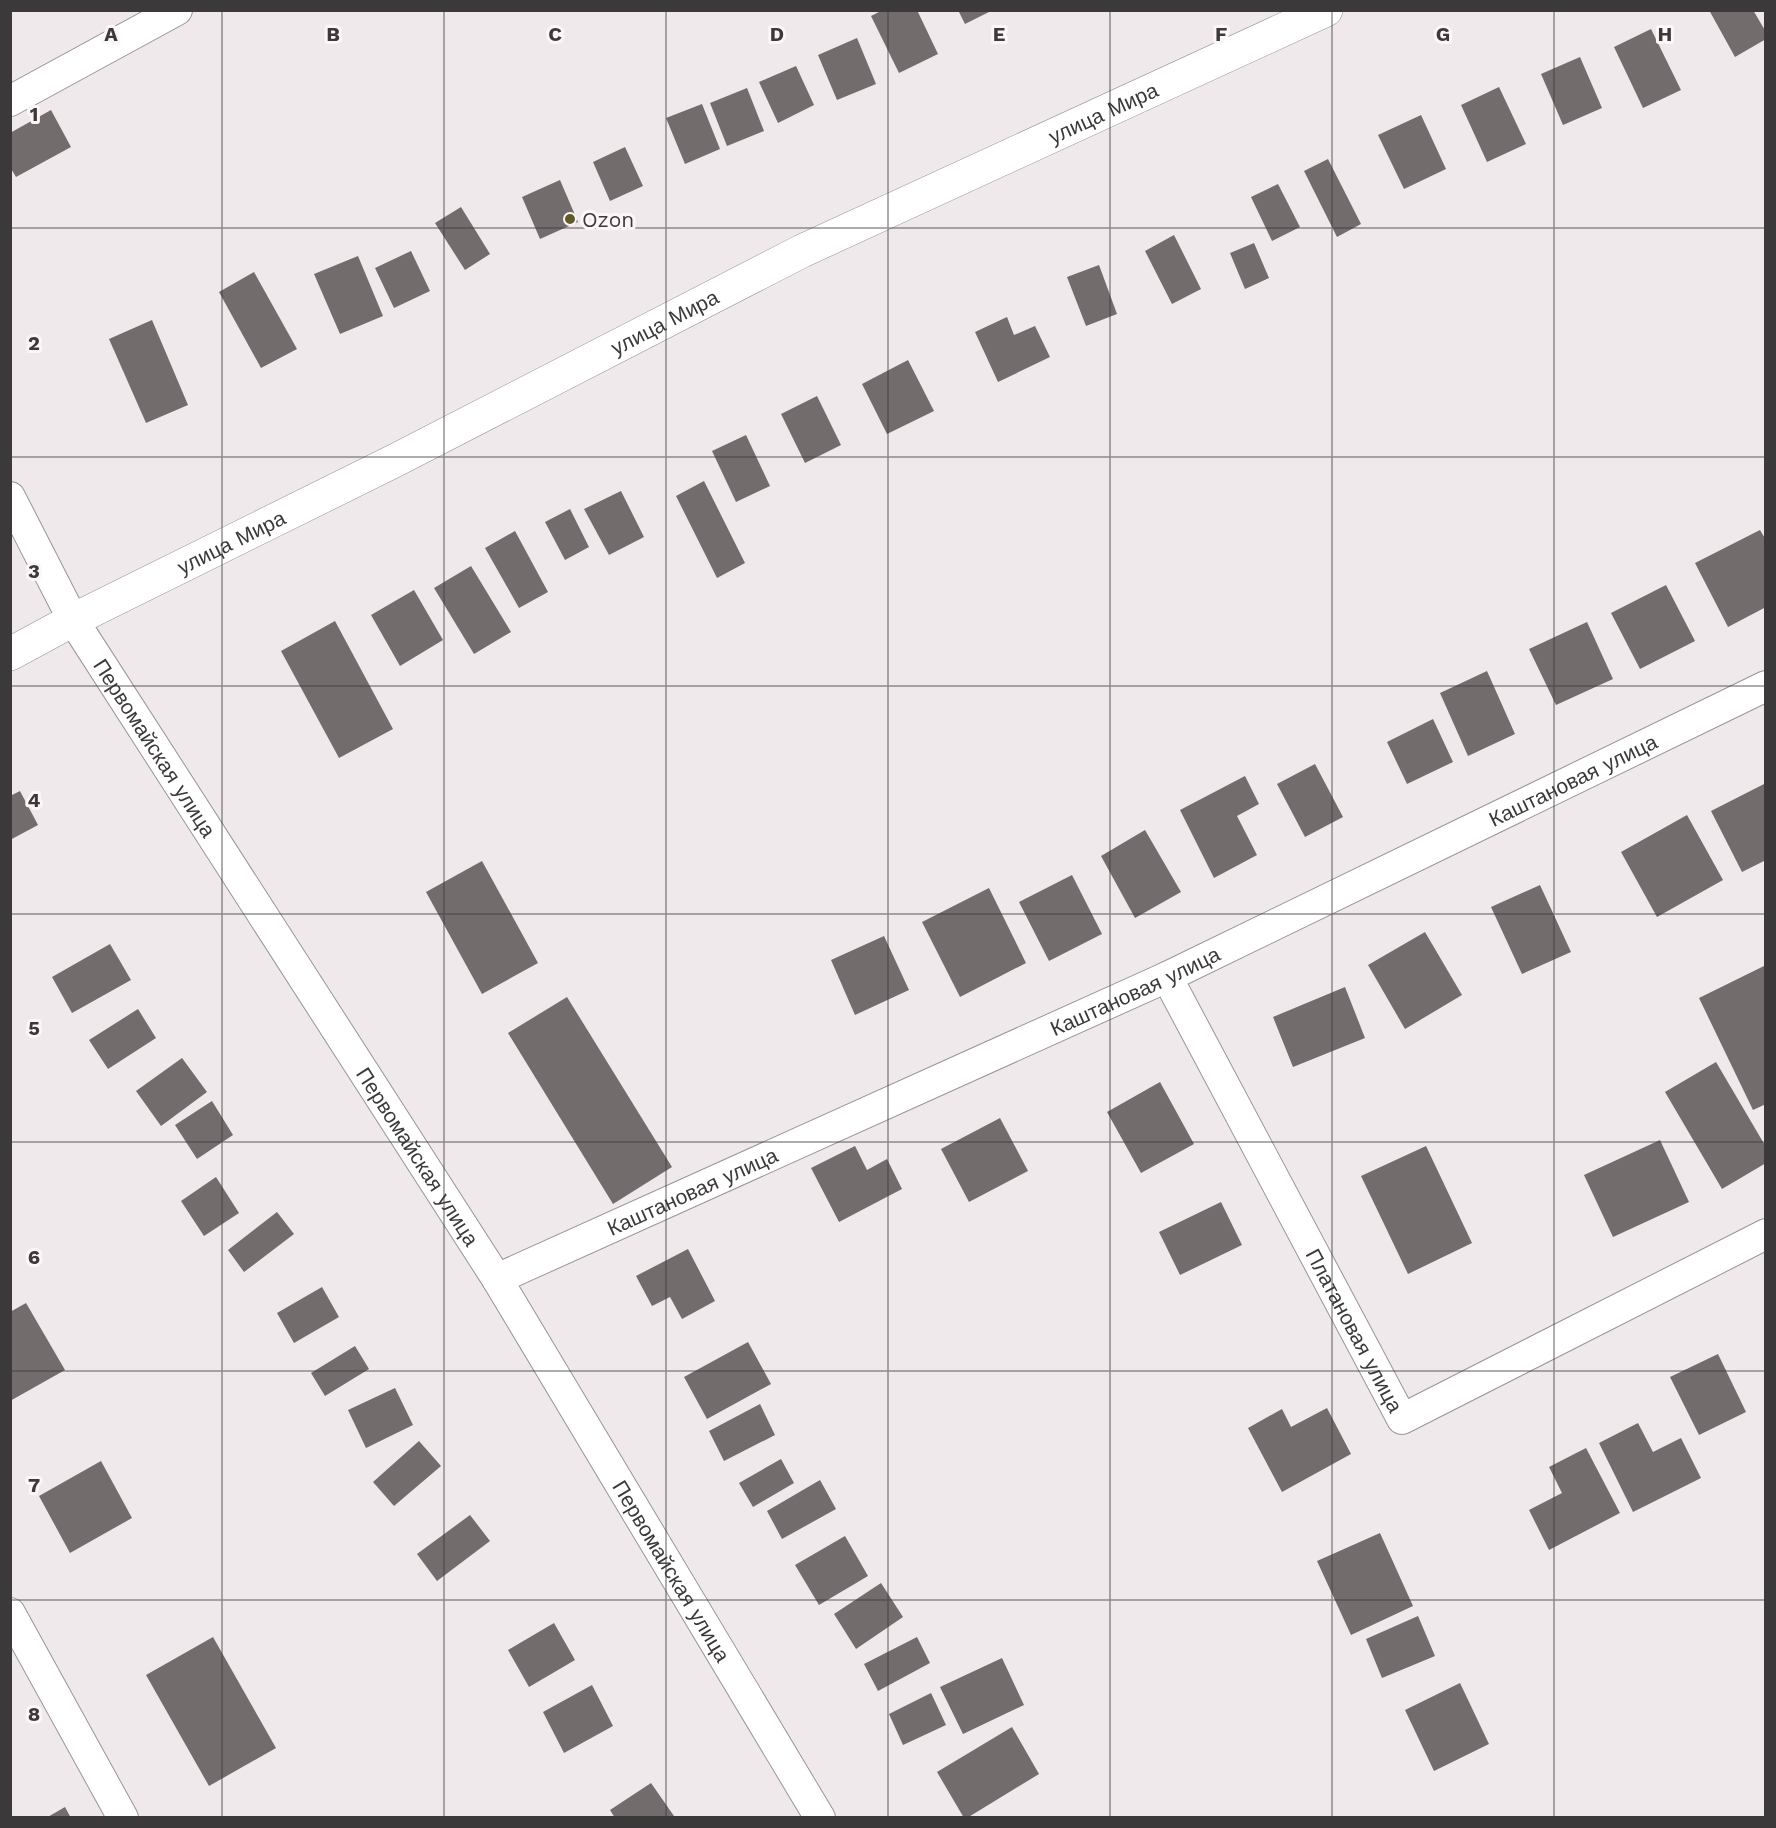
<svg xmlns="http://www.w3.org/2000/svg" width="1776" height="1828" font-family="'Work Sans',sans-serif">
  <rect width="100%" height="100%" fill="#efe9ec"/>
  <g fill="#726c6d">
    <polygon points="883,10 917,10 938,54 899,73 871,16"/>
    <polygon points="958,10 993,10 965,24"/>
    <polygon points="1709,10 1753,10 1766,32 1766,39 1735,57"/>
    <polygon points="1651,29 1681,90 1643,108 1614,47"/>
    <polygon points="857,38 876,84 837,100 818,55"/>
    <polygon points="1580,57 1602,108 1563,125 1541,74"/>
    <polygon points="796,66 814,105 778,123 759,82"/>
    <polygon points="1499,87 1526,144 1487,162 1461,105"/>
    <polygon points="747,88 764,131 727,146 710,103"/>
    <polygon points="702,104 720,149 685,164 666,118"/>
    <polygon points="51,110 71,147 16,177 10,167 10,133"/>
    <polygon points="1421,115 1446,169 1404,189 1378,135"/>
    <polygon points="625,147 643,186 610,201 593,162"/>
    <polygon points="1328,159 1361,224 1337,237 1304,171"/>
    <polygon points="560,180 578,222 540,239 522,197"/>
    <polygon points="1278,184 1300,227 1272,241 1251,197"/>
    <polygon points="461,207 490,254 465,270 435,223"/>
    <polygon points="1174,235 1201,289 1172,304 1145,251"/>
    <polygon points="1254,243 1269,278 1245,289 1230,253"/>
    <polygon points="411,251 430,291 394,308 375,268"/>
    <polygon points="358,256 383,316 340,334 314,274"/>
    <polygon points="1099,265 1117,314 1086,326 1067,277"/>
    <polygon points="254,272 297,349 261,368 219,292"/>
    <polygon points="1007,317 1014,335 1035,326 1050,357 998,382 975,332"/>
    <polygon points="152,320 188,405 146,423 109,339"/>
    <polygon points="908,360 934,411 887,434 862,384"/>
    <polygon points="817,396 841,445 805,463 781,414"/>
    <polygon points="746,435 770,486 736,502 712,451"/>
    <polygon points="704,481 745,563 717,578 676,496"/>
    <polygon points="621,491 644,537 609,555 584,509"/>
    <polygon points="570,509 589,547 565,560 545,522"/>
    <polygon points="1760,530 1766,540 1766,607 1728,627 1695,563"/>
    <polygon points="515,531 548,592 519,608 485,548"/>
    <polygon points="471,566 511,632 474,654 434,588"/>
    <polygon points="1666,585 1695,641 1640,669 1611,613"/>
    <polygon points="414,590 443,640 400,666 371,615"/>
    <polygon points="335,621 393,729 339,758 281,651"/>
    <polygon points="1587,622 1613,679 1556,705 1529,649"/>
    <polygon points="1487,671 1515,734 1468,756 1440,693"/>
    <polygon points="1433,719 1453,762 1407,784 1387,742"/>
    <polygon points="1315,764 1343,817 1305,837 1277,784"/>
    <polygon points="1245,776 1259,804 1237,816 1257,855 1214,878 1180,810"/>
    <polygon points="1766,783 1766,860 1742,872 1711,811"/>
    <polygon points="20,791 38,825 10,840 10,796"/>
    <polygon points="1687,815 1723,880 1657,917 1621,852"/>
    <polygon points="1145,830 1181,892 1135,918 1101,856"/>
    <polygon points="482,861 538,963 482,994 426,892"/>
    <polygon points="1072,875 1102,934 1049,961 1019,902"/>
    <polygon points="1540,885 1571,952 1522,974 1491,907"/>
    <polygon points="989,888 1026,963 960,997 922,922"/>
    <polygon points="1425,932 1462,995 1405,1029 1368,965"/>
    <polygon points="884,936 909,990 855,1015 831,960"/>
    <polygon points="110,944 131,980 72,1013 52,977"/>
    <polygon points="1766,965 1766,1104 1753,1110 1699,998"/>
    <polygon points="1345,987 1365,1038 1293,1067 1273,1017"/>
    <polygon points="567,997 672,1167 613,1204 508,1033"/>
    <polygon points="138,1009 156,1038 108,1069 89,1040"/>
    <polygon points="182,1058 207,1092 161,1126 136,1091"/>
    <polygon points="1716,1062 1766,1147 1766,1163 1722,1189 1665,1092"/>
    <polygon points="1160,1082 1194,1144 1141,1173 1107,1112"/>
    <polygon points="212,1101 233,1135 197,1159 175,1125"/>
    <polygon points="1000,1118 1028,1171 969,1202 941,1149"/>
    <polygon points="1660,1140 1689,1202 1613,1237 1584,1175"/>
    <polygon points="855,1146 867,1170 887,1159 902,1189 839,1222 811,1168"/>
    <polygon points="1426,1146 1472,1243 1408,1274 1361,1176"/>
    <polygon points="216,1177 239,1213 204,1236 181,1201"/>
    <polygon points="1221,1202 1242,1245 1180,1275 1159,1232"/>
    <polygon points="277,1212 294,1234 244,1272 228,1250"/>
    <polygon points="688,1249 715,1301 682,1319 670,1297 652,1306 636,1276"/>
    <polygon points="322,1287 339,1317 294,1343 277,1313"/>
    <polygon points="26,1303 65,1370 10,1401 10,1312"/>
    <polygon points="748,1342 771,1384 707,1419 684,1377"/>
    <polygon points="355,1346 369,1369 325,1396 311,1373"/>
    <polygon points="1718,1354 1746,1412 1699,1435 1670,1377"/>
    <polygon points="395,1388 413,1425 366,1448 348,1410"/>
    <polygon points="760,1404 775,1435 724,1461 709,1431"/>
    <polygon points="1327,1408 1351,1454 1282,1492 1248,1428 1282,1409 1291,1427"/>
    <polygon points="1638,1423 1653,1452 1681,1438 1701,1478 1633,1512 1599,1443"/>
    <polygon points="419,1441 441,1466 394,1506 373,1482"/>
    <polygon points="1586,1448 1620,1513 1549,1550 1529,1510 1562,1493 1549,1467"/>
    <polygon points="781,1459 794,1483 753,1507 739,1483"/>
    <polygon points="101,1461 132,1518 70,1553 39,1496"/>
    <polygon points="820,1480 836,1509 782,1539 767,1511"/>
    <polygon points="470,1515 490,1541 437,1581 417,1554"/>
    <polygon points="1380,1533 1413,1606 1351,1635 1317,1561"/>
    <polygon points="845,1536 868,1576 819,1605 795,1565"/>
    <polygon points="881,1583 903,1617 856,1649 834,1614"/>
    <polygon points="1418,1616 1435,1656 1382,1678 1366,1639"/>
    <polygon points="554,1623 575,1660 529,1687 508,1650"/>
    <polygon points="213,1637 276,1748 209,1786 146,1675"/>
    <polygon points="917,1637 930,1663 878,1691 864,1664"/>
    <polygon points="1002,1658 1024,1705 963,1734 940,1687"/>
    <polygon points="1460,1683 1489,1744 1434,1771 1405,1710"/>
    <polygon points="592,1685 613,1726 564,1753 543,1712"/>
    <polygon points="931,1693 946,1725 903,1745 889,1714"/>
    <polygon points="1012,1727 1039,1774 967,1818 964,1818 937,1772"/>
    <polygon points="651,1783 674,1816 615,1818 610,1810"/>
    <polygon points="65,1807 71,1818 46,1818"/>
  </g>
  <g fill="none" stroke-linecap="round" stroke-linejoin="round">
    <g stroke="#9a9497" stroke-width="32">
      <g id="minor">
        <polyline points="10,101 177,10"/>
        <path id="s1" d="M10 497 73 620 497 1279 820 1818"/>
        <path id="s2" d="M1167 977 1402 1419 1766 1234"/>
        <path id="s3" d="M497 1279 1167 977 1766 686"/>
        <polyline points="10,1613 123,1818"/>
      </g>
    </g>
    <g stroke="#9a9497" stroke-width="34">
      <g id="primary">
        <path id="s4" d="M10 654 73 620 394 461 802 251 1326 10"/>
      </g>
    </g>
    <use href="#minor" stroke="#fff" stroke-width="30"/>
    <use href="#primary" stroke="#fff" stroke-width="33"/>
  </g>
  <path fill="none" stroke="#3c393b" stroke-width="1.5" stroke-opacity="0.55" d="M222 10V1818M444 10V1818M666 10V1818M888 10V1818M1110 10V1818M1332 10V1818M1554 10V1818M10 228H1766M10 457H1766M10 686H1766M10 914H1766M10 1142H1766M10 1371H1766M10 1600H1766"/>
  <circle fill="#615926" stroke="#fdf6f9" stroke-width="2" cx="570" cy="219" r="6"/>
  <g text-anchor="middle" dominant-baseline="central" stroke-width="6" stroke-linejoin="round" paint-order="stroke">
    <g font-size="21" fill="#3c393b" stroke="#fdf6f9">
      <text stroke="none"><textPath href="#s4" startOffset="1220">улица Мира</textPath></text>
      <text stroke="none"><textPath href="#s4" startOffset="734">улица Мира</textPath></text>
      <text stroke="none"><textPath href="#s4" startOffset="248">улица Мира</textPath></text>
      <text stroke="none"><textPath href="#s1" startOffset="290">Первомайская улица</textPath></text>
      <text stroke="none"><textPath href="#s3" startOffset="1186">Каштановая улица</textPath></text>
      <text stroke="none"><textPath href="#s3" startOffset="700">Каштановая улица</textPath></text>
      <text stroke="none"><textPath href="#s1" startOffset="776">Первомайская улица</textPath></text>
      <text stroke="none"><textPath href="#s3" startOffset="214">Каштановая улица</textPath></text>
      <text stroke="none"><textPath href="#s2" startOffset="400">Платановая улица</textPath></text>
      <text stroke="none"><textPath href="#s1" startOffset="1262">Первомайская улица</textPath></text>
    </g>
    <g font-size="21" fill="#3c393b" stroke="#fdf6f9" text-anchor="start">
      <text x="582" y="219">Ozon</text>
    </g>
  </g>
  <g font-size="20" text-anchor="middle" font-weight="bold" fill="#3c393b" stroke="#fdf6f9" stroke-width="6" stroke-linejoin="round" paint-order="stroke">
    <text x="111" y="41">A</text>
    <text x="333" y="41">B</text>
    <text x="555" y="41">C</text>
    <text x="777" y="41">D</text>
    <text x="999" y="41">E</text>
    <text x="1221" y="41">F</text>
    <text x="1443" y="41">G</text>
    <text x="1665" y="41">H</text>
    <text x="34" y="121">1</text>
    <text x="34" y="350">2</text>
    <text x="34" y="578">3</text>
    <text x="34" y="807">4</text>
    <text x="34" y="1035">5</text>
    <text x="34" y="1264">6</text>
    <text x="34" y="1492">7</text>
    <text x="34" y="1721">8</text>
  </g>
  <rect width="1776" height="1828" fill="none" stroke="#3c393b" stroke-width="24"/>
</svg>
